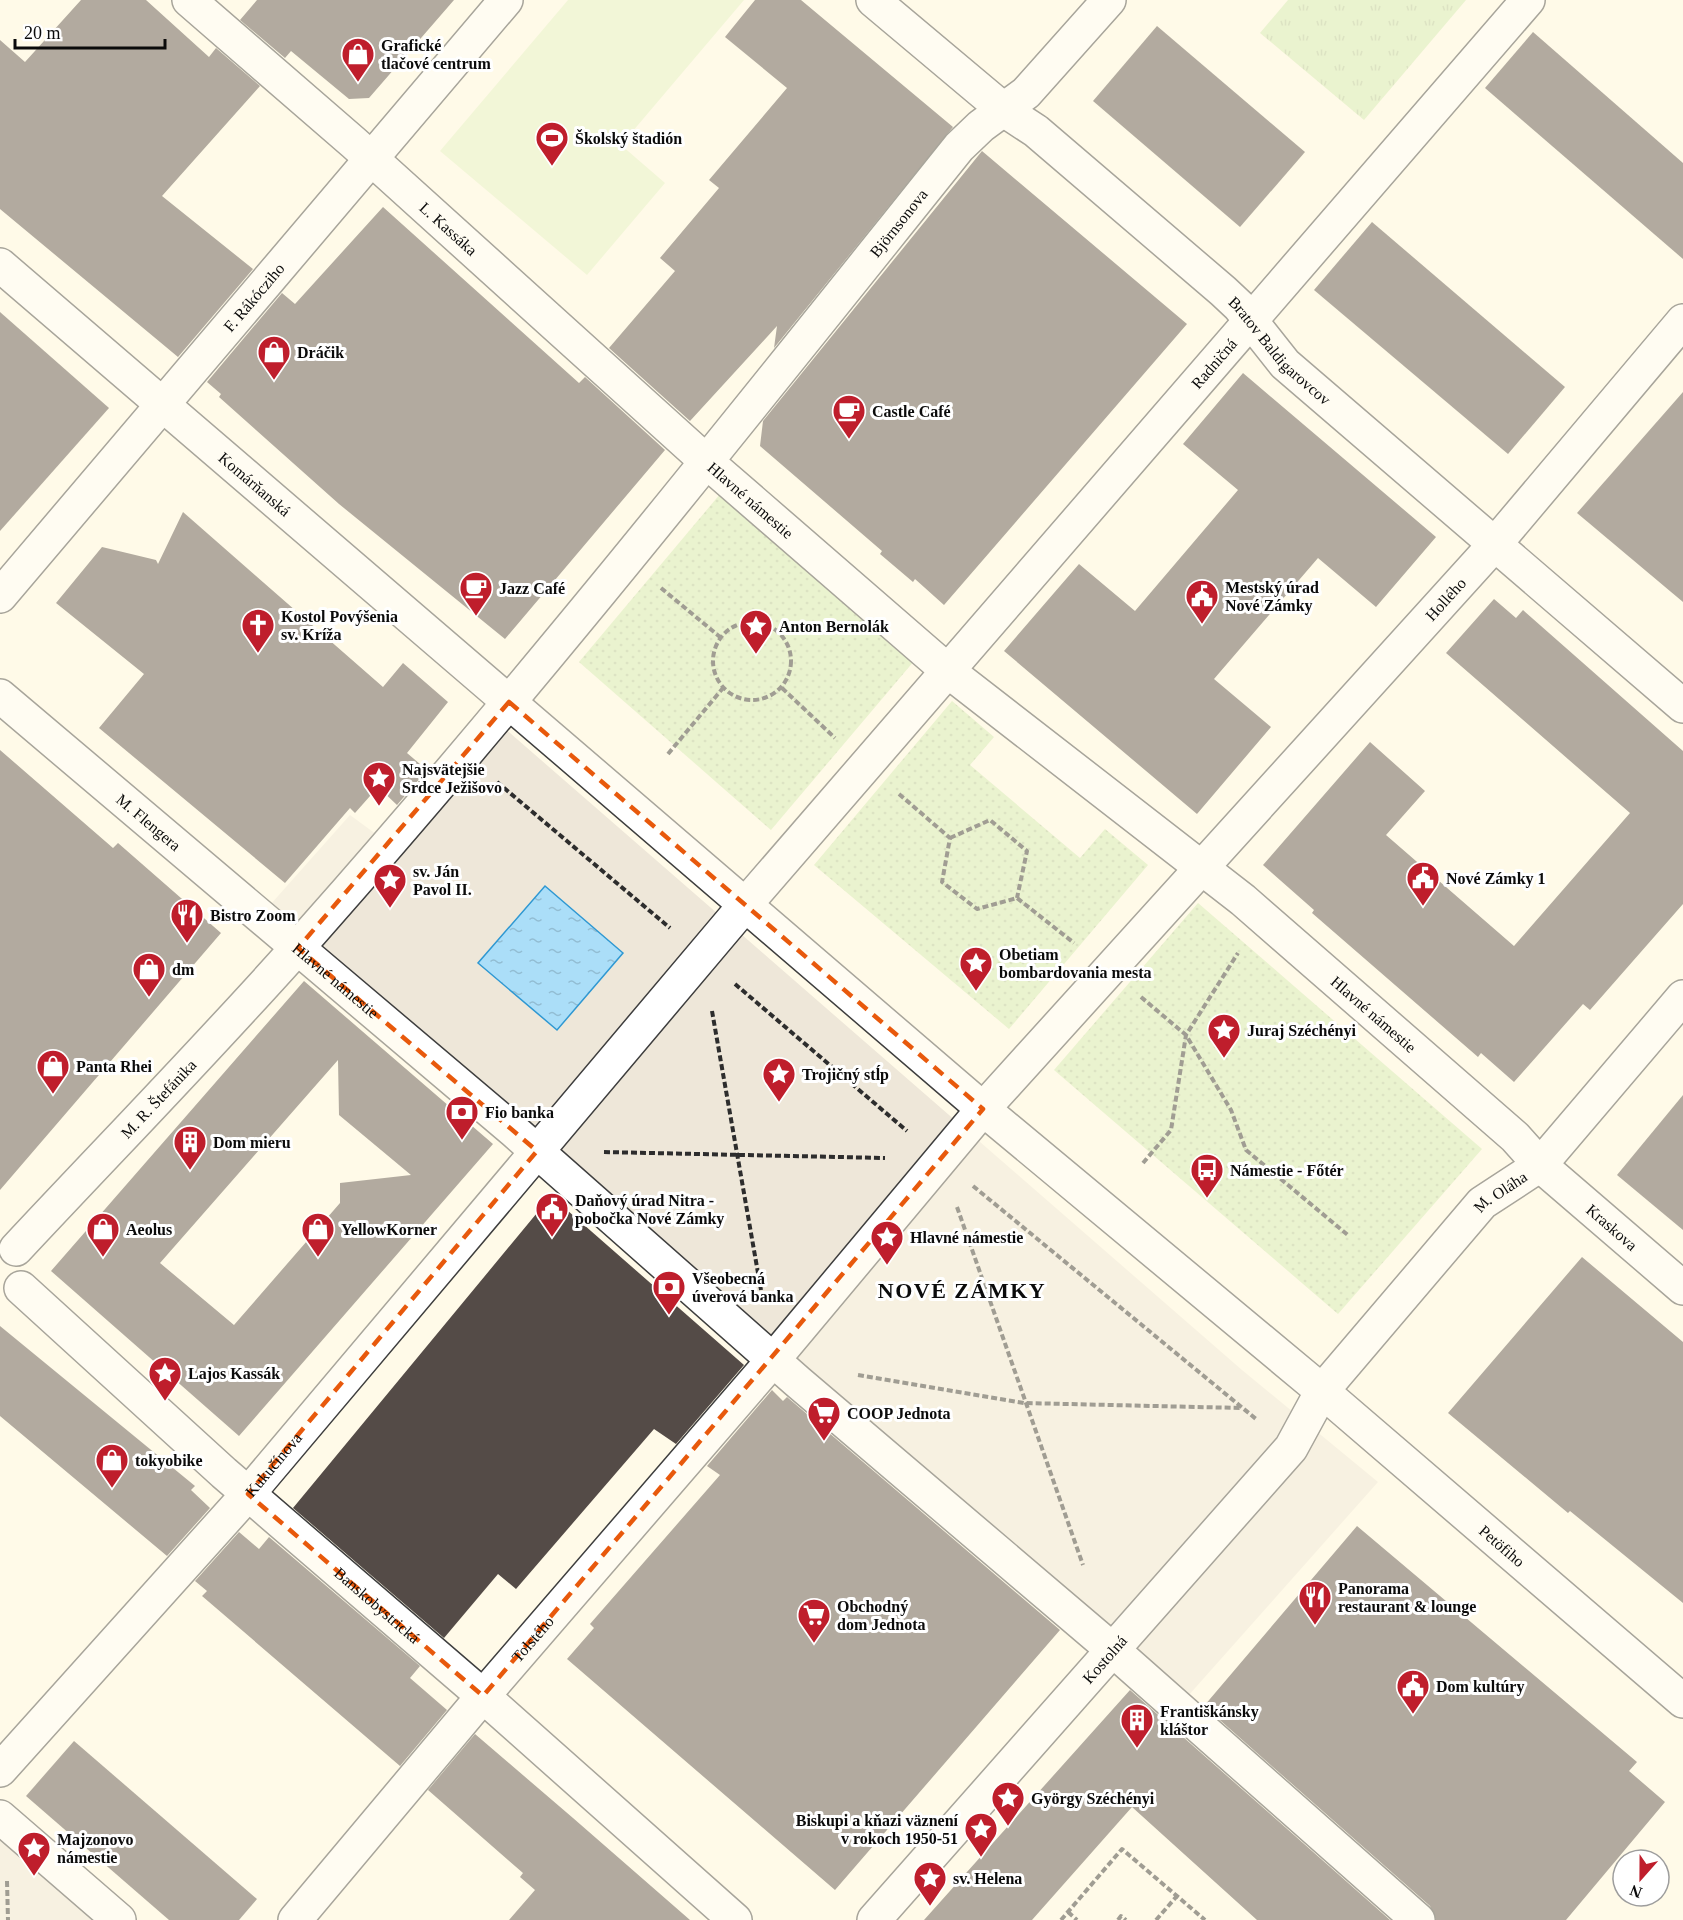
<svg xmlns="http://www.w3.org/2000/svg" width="1683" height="1920" font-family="Georgia,serif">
  <defs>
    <pattern id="grass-tufts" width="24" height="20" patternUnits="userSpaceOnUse" patternTransform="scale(1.5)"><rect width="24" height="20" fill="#d1eab1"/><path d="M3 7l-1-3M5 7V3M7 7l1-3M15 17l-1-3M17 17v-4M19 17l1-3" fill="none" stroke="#b2c797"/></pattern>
    <pattern id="park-dots" width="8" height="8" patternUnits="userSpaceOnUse" patternTransform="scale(1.5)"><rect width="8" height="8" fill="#d1eab1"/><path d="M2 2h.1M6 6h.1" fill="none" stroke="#b2c797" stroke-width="1.8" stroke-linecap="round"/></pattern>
    <pattern id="water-ripples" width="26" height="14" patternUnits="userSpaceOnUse" patternTransform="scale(1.5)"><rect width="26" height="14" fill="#abdef8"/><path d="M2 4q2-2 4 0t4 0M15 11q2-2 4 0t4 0" fill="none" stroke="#92bdd3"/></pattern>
  </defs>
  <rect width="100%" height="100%" fill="#fffae8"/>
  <polygon fill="url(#grass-tufts)" points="1288,0 1466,0 1364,120 1260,33"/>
  <g fill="url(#park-dots)">
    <polygon points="726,487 920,654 771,830 579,662"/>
    <polygon points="952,701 994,737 970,765 1080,858 1105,829 1148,865 1009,1029 814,865"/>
    <polygon points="1198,903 1482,1149 1338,1314 1054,1070"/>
  </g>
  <polygon fill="#e3f1c4" points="568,0 744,0 621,145 665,183 587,275 440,151"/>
  <g fill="#eee7d9">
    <polygon points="487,713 1242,1370 1378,1482 1172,1714 254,923 350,815 384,840"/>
    <polygon points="0,1833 119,1920 0,1920"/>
  </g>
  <polygon fill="url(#water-ripples)" stroke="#2f98d2" stroke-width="1.5" points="545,886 623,953 557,1030 478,963"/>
  <g fill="#544b47" fill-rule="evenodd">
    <polygon points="81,0 146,0 209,57 216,48 260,86 162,196 253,269 178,357 0,209 0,40 25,62"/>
    <polygon points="257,0 454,0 369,98 349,99 291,51 285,58 240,20"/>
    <polygon points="755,0 801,0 953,127 774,348 777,326 690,421 609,348 675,271 660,258 719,188 709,180 787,88 725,37"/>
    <polygon points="1157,26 1305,152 1240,227 1093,101"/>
    <polygon points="1533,32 1683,163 1683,259 1485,88"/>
    <polygon points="982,151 1187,324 944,605 915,579 913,582 880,554 882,551 760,446 763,421"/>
    <polygon points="383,207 579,383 585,377 665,450 505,639 339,504 219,397 221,394 207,382 282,293 295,304"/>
    <polygon points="1372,222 1565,387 1508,454 1314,290"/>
    <polygon points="0,312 109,408 0,531"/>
    <polygon points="1243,373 1436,537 1376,607 1318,558 1214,679 1271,727 1197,814 1004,651 1079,564 1135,611 1238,490 1183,444"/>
    <polygon points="1683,392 1683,602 1577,513"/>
    <polygon points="183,512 383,687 403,663 448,702 407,753 427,770 397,805 378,787 355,813 350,808 285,883 99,728 144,674 56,603 102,547 156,560 158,564"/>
    <polygon points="1494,599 1516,618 1523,610 1683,751 1683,904 1590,1010 1583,1004 1514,1082 1481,1053 1478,1057 1312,913 1314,910 1263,865 1370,742 1425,791 1386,835 1514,946 1630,813 1446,653"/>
    <polygon points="0,750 113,848 118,843 221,933 0,1190"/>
    <path d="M304 981 493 1144 239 1436 51 1271ZM338 1060 339 1115 411 1175 340 1183V1203L234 1325 160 1263Z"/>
    <polygon points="1683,1095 1683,1230 1617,1175"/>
    <polygon points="551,1196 744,1365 676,1444 654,1429 516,1589 498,1574 444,1638 293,1508"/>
    <polygon points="1582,1257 1683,1342 1683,1603 1570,1511 1568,1513 1448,1413"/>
    <polygon points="0,1326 195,1486 191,1490 210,1508 167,1556 0,1416"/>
    <polygon points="772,1390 783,1401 787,1397 1060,1630 835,1890 567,1659 594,1628 590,1624 720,1475 707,1466"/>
    <polygon points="1357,1526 1637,1762 1629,1771 1665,1802 1566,1920 1436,1920 1430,1906 1204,1706"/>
    <polygon points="239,1532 259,1549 269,1537 420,1666 410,1678 447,1710 400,1766 202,1596 207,1591 195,1581"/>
    <polygon points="1130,1690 1390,1920 1257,1920 1132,1807 1032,1920 924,1920"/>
    <polygon points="475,1734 573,1818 690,1920 509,1920 535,1890 520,1877 523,1873 428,1790"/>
    <polygon points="74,1741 257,1899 239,1920 169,1920 26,1796"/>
  </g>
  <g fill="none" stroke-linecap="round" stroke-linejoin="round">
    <g stroke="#3e3e3e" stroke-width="36">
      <g id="minor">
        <path id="s1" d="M189 0 354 143 707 462 948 671 1243 900 1515 1137 1540 1165 1683 1288"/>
        <path id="s2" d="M873 0 1004 110 1036 131 1223 291 1239 306 1285 364 1683 706"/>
        <path id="s3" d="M0 265 983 1109 1322 1391 1683 1701"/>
        <path id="s4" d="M0 596 506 0"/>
        <path id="s5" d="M0 696 514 1131 798 1382 1114 1651 1418 1920"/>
        <path id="s6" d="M16 1249C115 1143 218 1038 314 929 538 676 748 410 959 147L981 126 1026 93 1109 0"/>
        <path id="s7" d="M21 1288 224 1473 483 1696 735 1920"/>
        <path id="s8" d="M0 1770 248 1494 745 905 1528 0"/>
        <polyline points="0,1817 119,1920"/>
        <path id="s9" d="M295 1920 483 1696 773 1360 983 1109 1495 544 1683 321"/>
        <path id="s10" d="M874 1920 1291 1448 1322 1391 1482 1203 1540 1165 1683 997"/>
      </g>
    </g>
    <g stroke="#2d2d2d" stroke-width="4" stroke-dasharray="6 3" stroke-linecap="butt">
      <polyline points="661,588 720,637"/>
      <circle cx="752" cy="661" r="39"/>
      <polyline points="782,688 835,738"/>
      <polyline points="668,754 723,688"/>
      <polyline points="497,782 670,928"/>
      <polyline points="899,794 950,838 942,882 977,909 1017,898 1074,943"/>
      <polyline points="950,838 990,820 1027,851 1017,898"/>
      <polyline points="735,984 907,1131"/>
      <polyline points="1141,997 1186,1035 1231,1110 1246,1150 1349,1236"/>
      <polyline points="712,1011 761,1290"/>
      <polyline points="604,1152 885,1158"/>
      <polyline points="1143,1163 1171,1130 1186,1035 1238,953"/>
      <polyline points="973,1186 1256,1419"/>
      <polyline points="957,1207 1083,1565"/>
      <polyline points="858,1375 1024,1403 1241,1408"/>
      <polyline points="7,1881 8,1920"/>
      <polyline points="1068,1912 1077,1920"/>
      <polyline points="1061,1920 1122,1849 1205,1920"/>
      <polyline points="1118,1920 1121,1916 1126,1920"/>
      <polyline points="1156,1920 1177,1896"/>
    </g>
    <use href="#minor" stroke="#fff" stroke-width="33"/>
  </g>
  <path d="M0 0H1683V1920H0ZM509 702 983 1109 483 1696 248 1494 537 1151 298 948Z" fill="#fffae8" fill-opacity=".55" fill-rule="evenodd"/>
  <path fill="none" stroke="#e8590c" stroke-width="4.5" stroke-dasharray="12 8" stroke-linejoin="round" d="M509 702 983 1109 483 1696 248 1494 537 1151 298 948Z"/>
  <defs>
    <g id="shop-pin" transform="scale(1.725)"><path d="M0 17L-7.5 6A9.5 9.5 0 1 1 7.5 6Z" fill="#bf1e2c" stroke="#fff"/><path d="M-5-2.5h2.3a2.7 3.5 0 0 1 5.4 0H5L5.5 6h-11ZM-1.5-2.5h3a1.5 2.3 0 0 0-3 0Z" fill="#fff"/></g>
    <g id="stadium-pin" transform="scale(1.725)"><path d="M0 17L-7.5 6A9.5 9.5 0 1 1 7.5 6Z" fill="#bf1e2c" stroke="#fff"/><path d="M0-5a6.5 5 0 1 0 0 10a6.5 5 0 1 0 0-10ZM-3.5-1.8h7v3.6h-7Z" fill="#fff"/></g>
    <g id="cafe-pin" transform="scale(1.725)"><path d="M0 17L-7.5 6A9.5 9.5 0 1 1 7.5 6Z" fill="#bf1e2c" stroke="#fff"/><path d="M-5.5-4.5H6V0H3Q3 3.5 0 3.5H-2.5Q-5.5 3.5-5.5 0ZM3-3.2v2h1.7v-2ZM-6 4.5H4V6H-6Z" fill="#fff"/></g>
    <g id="civic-pin" transform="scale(1.725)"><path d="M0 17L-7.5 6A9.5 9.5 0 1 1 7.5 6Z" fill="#bf1e2c" stroke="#fff"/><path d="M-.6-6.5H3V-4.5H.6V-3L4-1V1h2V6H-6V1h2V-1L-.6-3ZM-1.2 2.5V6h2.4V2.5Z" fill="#fff"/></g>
    <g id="church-pin" transform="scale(1.725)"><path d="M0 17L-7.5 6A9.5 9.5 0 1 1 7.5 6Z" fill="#bf1e2c" stroke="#fff"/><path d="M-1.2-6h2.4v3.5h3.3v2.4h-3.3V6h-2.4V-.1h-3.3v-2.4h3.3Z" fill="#fff"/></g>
    <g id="sight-pin" transform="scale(1.725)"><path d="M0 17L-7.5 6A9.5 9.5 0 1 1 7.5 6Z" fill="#bf1e2c" stroke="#fff"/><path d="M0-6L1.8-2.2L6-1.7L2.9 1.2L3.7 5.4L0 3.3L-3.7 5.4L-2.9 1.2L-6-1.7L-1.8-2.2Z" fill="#fff"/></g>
    <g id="restaurant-pin" transform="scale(1.725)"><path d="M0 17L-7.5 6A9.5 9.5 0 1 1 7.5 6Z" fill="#bf1e2c" stroke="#fff"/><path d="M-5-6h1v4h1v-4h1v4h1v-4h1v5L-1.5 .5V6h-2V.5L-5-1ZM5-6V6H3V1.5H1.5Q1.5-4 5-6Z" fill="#fff"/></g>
    <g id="bank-pin" transform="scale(1.725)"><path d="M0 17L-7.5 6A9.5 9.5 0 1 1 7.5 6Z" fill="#bf1e2c" stroke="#fff"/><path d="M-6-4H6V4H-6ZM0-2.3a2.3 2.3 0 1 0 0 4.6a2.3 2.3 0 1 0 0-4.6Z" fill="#fff"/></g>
    <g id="building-pin" transform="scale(1.725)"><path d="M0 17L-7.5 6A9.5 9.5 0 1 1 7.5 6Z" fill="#bf1e2c" stroke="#fff"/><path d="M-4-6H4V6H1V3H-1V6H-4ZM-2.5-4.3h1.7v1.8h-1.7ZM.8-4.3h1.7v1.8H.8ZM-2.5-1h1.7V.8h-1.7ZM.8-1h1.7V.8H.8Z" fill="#fff"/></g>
    <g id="bus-pin" transform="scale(1.725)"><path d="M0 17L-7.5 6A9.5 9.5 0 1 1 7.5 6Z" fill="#bf1e2c" stroke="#fff"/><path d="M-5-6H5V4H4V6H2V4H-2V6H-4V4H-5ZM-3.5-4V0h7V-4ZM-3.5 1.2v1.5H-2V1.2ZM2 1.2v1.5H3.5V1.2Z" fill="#fff"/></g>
    <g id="supermarket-pin" transform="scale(1.725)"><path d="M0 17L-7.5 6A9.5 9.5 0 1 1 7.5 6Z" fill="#bf1e2c" stroke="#fff"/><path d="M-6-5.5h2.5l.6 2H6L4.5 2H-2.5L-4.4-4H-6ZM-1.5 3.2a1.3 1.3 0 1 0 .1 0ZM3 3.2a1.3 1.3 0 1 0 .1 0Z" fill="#fff"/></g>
  </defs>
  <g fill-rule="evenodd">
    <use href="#shop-pin" x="358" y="54"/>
    <use href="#stadium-pin" x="552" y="138"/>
    <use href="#shop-pin" x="274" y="352"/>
    <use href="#cafe-pin" x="849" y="411"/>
    <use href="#cafe-pin" x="476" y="588"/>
    <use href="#civic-pin" x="1202" y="596"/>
    <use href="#church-pin" x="258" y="625"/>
    <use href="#sight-pin" x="756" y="626"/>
    <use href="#sight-pin" x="379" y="778"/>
    <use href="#civic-pin" x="1423" y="878"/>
    <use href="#sight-pin" x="390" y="880"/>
    <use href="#restaurant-pin" x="187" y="915"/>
    <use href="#sight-pin" x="976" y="963"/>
    <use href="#shop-pin" x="149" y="969"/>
    <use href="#sight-pin" x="1224" y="1030"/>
    <use href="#shop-pin" x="53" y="1066"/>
    <use href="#sight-pin" x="779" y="1074"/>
    <use href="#bank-pin" x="462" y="1112"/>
    <use href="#building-pin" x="190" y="1142"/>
    <use href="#bus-pin" x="1207" y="1170"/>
    <use href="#civic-pin" x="552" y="1209"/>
    <use href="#shop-pin" x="103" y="1229"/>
    <use href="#shop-pin" x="318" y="1229"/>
    <use href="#sight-pin" x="887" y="1237"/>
    <use href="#bank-pin" x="669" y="1287"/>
    <use href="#sight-pin" x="165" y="1373"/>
    <use href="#supermarket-pin" x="824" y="1413"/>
    <use href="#shop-pin" x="112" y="1460"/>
    <use href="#restaurant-pin" x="1315" y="1597"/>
    <use href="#supermarket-pin" x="814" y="1615"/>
    <use href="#civic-pin" x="1413" y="1686"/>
    <use href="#building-pin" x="1137" y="1720"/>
    <use href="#sight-pin" x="1008" y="1798"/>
    <use href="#sight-pin" x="981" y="1829"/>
    <use href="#sight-pin" x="34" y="1848"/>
    <use href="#sight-pin" x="930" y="1878"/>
  </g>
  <g text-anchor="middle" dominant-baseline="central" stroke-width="6" stroke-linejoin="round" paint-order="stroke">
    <g font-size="16" font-weight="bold" fill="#0b0b0b" stroke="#fff" text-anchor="start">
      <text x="381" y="45">Grafické<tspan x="381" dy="18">tlačové centrum</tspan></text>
      <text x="575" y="138">Školský štadión</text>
      <text x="297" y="352">Dráčik</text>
      <text x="872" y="411">Castle Café</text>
      <text x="1225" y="587">Mestský úrad<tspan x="1225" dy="18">Nové Zámky</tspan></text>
      <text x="499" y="588">Jazz Café</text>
      <text x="281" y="616">Kostol Povýšenia<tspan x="281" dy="18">sv. Kríža</tspan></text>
      <text x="779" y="626">Anton Bernolák</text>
      <text x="402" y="769">Najsvätejšie<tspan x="402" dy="18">Srdce Ježišovo</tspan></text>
      <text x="413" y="871">sv. Ján<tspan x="413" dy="18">Pavol II.</tspan></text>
      <text x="1446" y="878">Nové Zámky 1</text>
      <text x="210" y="915">Bistro Zoom</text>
      <text x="999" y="954">Obetiam<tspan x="999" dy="18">bombardovania mesta</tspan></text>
      <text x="172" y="969">dm</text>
      <text x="1247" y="1030">Juraj Széchényi</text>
      <text x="76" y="1066">Panta Rhei</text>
      <text x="802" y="1074">Trojičný stĺp</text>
      <text x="485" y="1112">Fio banka</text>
      <text x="213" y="1142">Dom mieru</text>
      <text x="1230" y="1170">Námestie - Főtér</text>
      <text x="575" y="1200">Daňový úrad Nitra -<tspan x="575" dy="18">pobočka Nové Zámky</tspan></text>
      <text x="126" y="1229">Aeolus</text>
      <text x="341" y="1229">YellowKorner</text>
      <text x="910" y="1237">Hlavné námestie</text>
      <text x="692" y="1278">Všeobecná<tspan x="692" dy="18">úverová banka</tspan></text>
      <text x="188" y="1373">Lajos Kassák</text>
      <text x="847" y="1413">COOP Jednota</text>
      <text x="135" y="1460">tokyobike</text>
      <text x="1338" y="1588">Panorama<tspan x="1338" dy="18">restaurant &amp; lounge</tspan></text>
      <text x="837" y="1606">Obchodný<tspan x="837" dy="18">dom Jednota</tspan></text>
      <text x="1436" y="1686">Dom kultúry</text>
      <text x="1160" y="1711">Františkánsky<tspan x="1160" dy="18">kláštor</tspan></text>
      <text x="1031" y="1798">György Széchényi</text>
      <text x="958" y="1820" text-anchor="end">Biskupi a kňazi väznení<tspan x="958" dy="18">v rokoch 1950-51</tspan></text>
      <text x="57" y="1839">Majzonovo<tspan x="57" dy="18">námestie</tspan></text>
      <text x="953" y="1878">sv. Helena</text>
    </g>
    <g font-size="16" fill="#0b0b0b" stroke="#fff">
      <text stroke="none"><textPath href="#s6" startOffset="1354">Björnsonova</textPath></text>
      <text stroke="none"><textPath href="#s1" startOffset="346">L. Kassáka</textPath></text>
      <text stroke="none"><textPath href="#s4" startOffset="392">F. Rákócziho</textPath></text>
      <text stroke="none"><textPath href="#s2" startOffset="538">Bratov Baldigarovcov</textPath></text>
      <text stroke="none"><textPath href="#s8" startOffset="1858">Radničná</textPath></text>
      <text stroke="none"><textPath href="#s3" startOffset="336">Komárňanská</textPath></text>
      <text stroke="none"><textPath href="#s1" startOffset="752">Hlavné námestie</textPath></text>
      <text stroke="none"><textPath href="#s9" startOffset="1752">Hollého</textPath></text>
      <text stroke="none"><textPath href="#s5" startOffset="195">M. Flengera</textPath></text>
      <text stroke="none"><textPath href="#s5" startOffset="440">Hlavné námestie</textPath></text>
      <text stroke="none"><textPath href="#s1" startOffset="1560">Hlavné námestie</textPath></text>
      <text stroke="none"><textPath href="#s6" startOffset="207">M. R. Štefánika</textPath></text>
      <text stroke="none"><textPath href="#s10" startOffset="963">M. Oláha</textPath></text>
      <text stroke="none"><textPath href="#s1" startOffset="1880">Kraskova</textPath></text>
      <text stroke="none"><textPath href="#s8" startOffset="410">Kukučínova</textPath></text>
      <text stroke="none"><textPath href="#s3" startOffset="1974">Petöfiho</textPath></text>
      <text stroke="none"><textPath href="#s7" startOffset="477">Banskobystrická</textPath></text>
      <text stroke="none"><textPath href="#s9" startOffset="368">Tolstého</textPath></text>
      <text stroke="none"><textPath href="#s10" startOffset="348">Kostolná</textPath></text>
    </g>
    <g font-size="22" font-weight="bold" letter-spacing="1.5" fill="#0b0b0b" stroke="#fff">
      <text x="962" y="1290">NOVÉ ZÁMKY</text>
    </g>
  </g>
  <g transform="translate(1641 1878) rotate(201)"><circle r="28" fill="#ffffff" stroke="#9d9d9d" stroke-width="1.5"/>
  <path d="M0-4.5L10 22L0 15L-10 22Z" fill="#bf1e2c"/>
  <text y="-9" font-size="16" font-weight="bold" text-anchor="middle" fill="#0b0b0b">N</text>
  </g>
  <path d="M15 39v9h150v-9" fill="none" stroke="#0b0b0b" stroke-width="3"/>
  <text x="24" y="39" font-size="18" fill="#0b0b0b" stroke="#ffffff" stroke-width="4.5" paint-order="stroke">20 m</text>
</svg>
